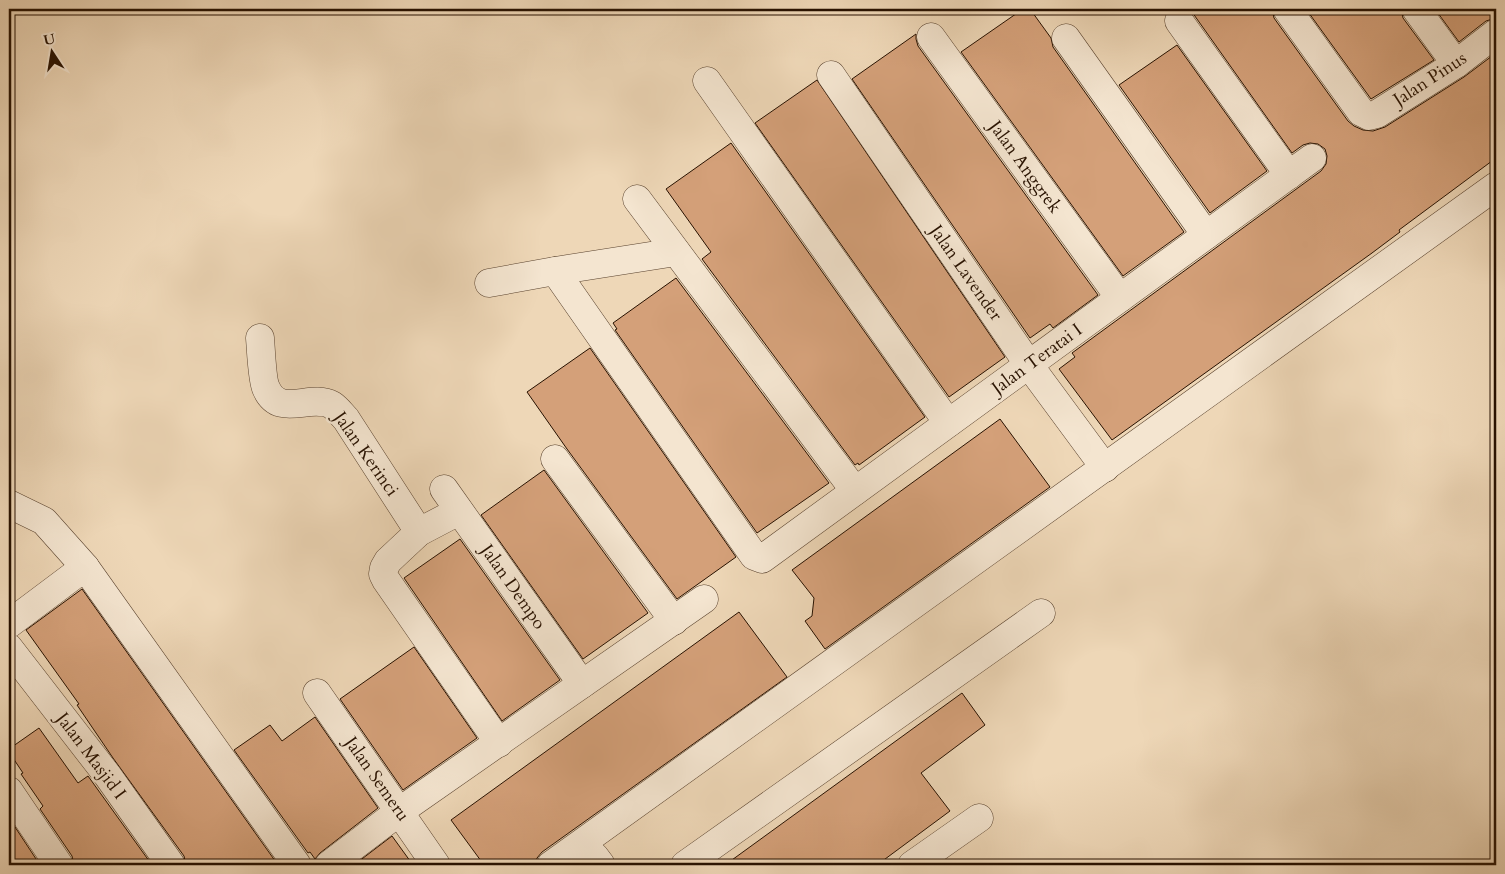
<svg xmlns="http://www.w3.org/2000/svg" width="1505" height="874" font-family="Cardo,serif">
  <rect width="100%" height="100%" fill="#eed7b7"/>
  <filter id="stains"><feTurbulence type="fractalNoise" baseFrequency=".004" numOctaves="4"/><feColorMatrix values="0 0 0 0 .2 0 0 0 0 .09 0 0 0 0 .02 0 0 0 .5 -.17"/></filter>
  <radialGradient id="worn" r=".72"><stop offset=".6" stop-color="#630" stop-opacity="0"/><stop offset="1" stop-color="#630" stop-opacity=".3"/></radialGradient>
  <g fill="#d4a079" stroke="#271100">
    <polygon points="1023,9 1030,9 1051,38 1053,47 1184,232 1123,276 961,52"/>
    <polygon points="1188,9 1272,9 1274,18 1348,121 1354,126 1363,130 1373,131 1385,127 1464,77 1496,53 1496,158 1399,230 1400,232 1372,253 1112,440 1059,369 1075,357 1072,353 1321,171 1326,164 1327,156 1325,149 1318,144 1310,143 1303,145 1292,153 1192,12"/>
    <polygon points="1306,9 1401,9 1403,18 1434,60 1371,99"/>
    <polygon points="1435,9 1496,9 1496,18 1486,21 1459,42"/>
    <polygon points="916,34 916,39 918,46 1098,295 1053,328 1050,324 1030,338 852,79"/>
    <polygon points="1177,45 1267,171 1210,213 1119,85"/>
    <polygon points="817,80 1005,357 949,397 755,123"/>
    <polygon points="731,143 925,417 859,465 858,463 855,465 702,259 711,252 666,189"/>
    <polygon points="676,278 829,483 757,533 615,330 617,329 613,323"/>
    <polygon points="590,348 736,557 677,599 567,449 527,392"/>
    <polygon points="1000,419 1050,487 825,649 805,621 812,616 814,598 792,570"/>
    <polygon points="544,470 648,613 583,659 481,515"/>
    <polygon points="460,539 560,680 502,721 404,578"/>
    <polygon points="82,589 278,865 186,865 184,856 113,758 77,705 79,704 26,630"/>
    <polygon points="739,612 787,677 542,852 537,858 536,865 484,865 451,820"/>
    <polygon points="414,647 477,738 403,790 340,699"/>
    <polygon points="962,693 985,725 921,773 950,811 877,865 725,865"/>
    <polygon points="315,717 378,808 320,853 315,859 310,852 308,853 234,750 270,725 282,741"/>
    <polygon points="39,728 78,783 88,776 152,865 74,865 72,856 40,809 43,806 21,774 23,773 9,752 9,749"/>
    <polygon points="15,827 40,865 9,865 9,832"/>
    <polygon points="392,836 413,865 354,865"/>
  </g>
  <g fill="none" stroke-linecap="round" stroke-linejoin="round">
    <g stroke="#59422e" stroke-width="29">
      <g id="minor">
        <polyline points="1287,9 1361,112 1369,116 1377,114 1456,64 1496,33"/>
        <polyline points="1416,9 1456,64"/>
        <polyline points="1179,21 1289,175"/>
        <polyline points="931,37 1120,298"/>
        <polyline points="1066,38 1206,235"/>
        <polyline points="831,75 1029,365 1105,468"/>
        <polyline points="707,81 948,423"/>
        <polyline points="637,199 855,491"/>
        <polyline points="555,271 754,556 762,559 1312,158"/>
        <polyline points="489,283 555,271 676,252"/>
        <path d="M260 338C261 349 262 380 266 388 279 419 310 393 332 405 337 408 342 415 346 419L419 532"/>
        <polyline points="555,459 674,621"/>
        <polyline points="444,489 582,684"/>
        <polyline points="9,504 44,521 85,567"/>
        <polyline points="459,511 419,532 404,546 388,561 384,568 383,574 386,580 499,743"/>
        <polyline points="9,624 85,567 297,865"/>
        <polyline points="9,648 108,776 171,865"/>
        <polyline points="317,693 436,865"/>
        <polyline points="9,791 59,865"/>
        <polyline points="582,844 595,857 601,865"/>
        <polyline points="329,865 400,811 704,599"/>
        <polyline points="551,865 1496,186"/>
        <polyline points="685,865 1041,613"/>
        <polyline points="912,865 979,818"/>
      </g>
    </g>
    <use href="#minor" stroke="#f4e5d0" stroke-width="28"/>
  </g>
  <g text-anchor="middle" dominant-baseline="central" stroke-width="5" stroke-linejoin="round" paint-order="stroke">
    <g font-size="18" fill="#271100" stroke="#f4e5d0">
      <text transform="translate(1430 79) rotate(-33)">Jalan Pinus</text>
      <text transform="translate(1025 167) rotate(54)">Jalan Anggrek</text>
      <text transform="translate(966 273) rotate(55)">Jalan Lavender</text>
      <text transform="translate(1037 359) rotate(-36)">Jalan Teratai I</text>
      <text transform="translate(366 454) rotate(55)">Jalan Kerinci</text>
      <text transform="translate(513 587) rotate(55)">Jalan Dempo</text>
      <text transform="translate(91 756) rotate(53)">Jalan Masjid I</text>
      <text transform="translate(377 779) rotate(55)">Jalan Semeru</text>
    </g>
  </g>
  <rect width="1505" height="874" fill="none" stroke="#eed7b7" stroke-width="30"/>
  <rect x="10" y="10" width="1485" height="854" fill="none" stroke="#271100" stroke-width="2.5"/>
  <rect x="15" y="15" width="1475" height="844" fill="none" stroke="#271100"/>
  <g transform="translate(52 52) rotate(348)" stroke="#f4e5d0" stroke-width="4" paint-order="stroke">
  <path d="M0-4L9 19L0 12L-9 19Z" fill="#271100"/>
  <text y="-8" font-size="14" font-weight="bold" text-anchor="middle" fill="#271100">U</text>
  </g>
  <rect width="100%" height="100%" filter="url(#stains)"/>
  <rect width="100%" height="100%" fill="url(#worn)"/>
</svg>
